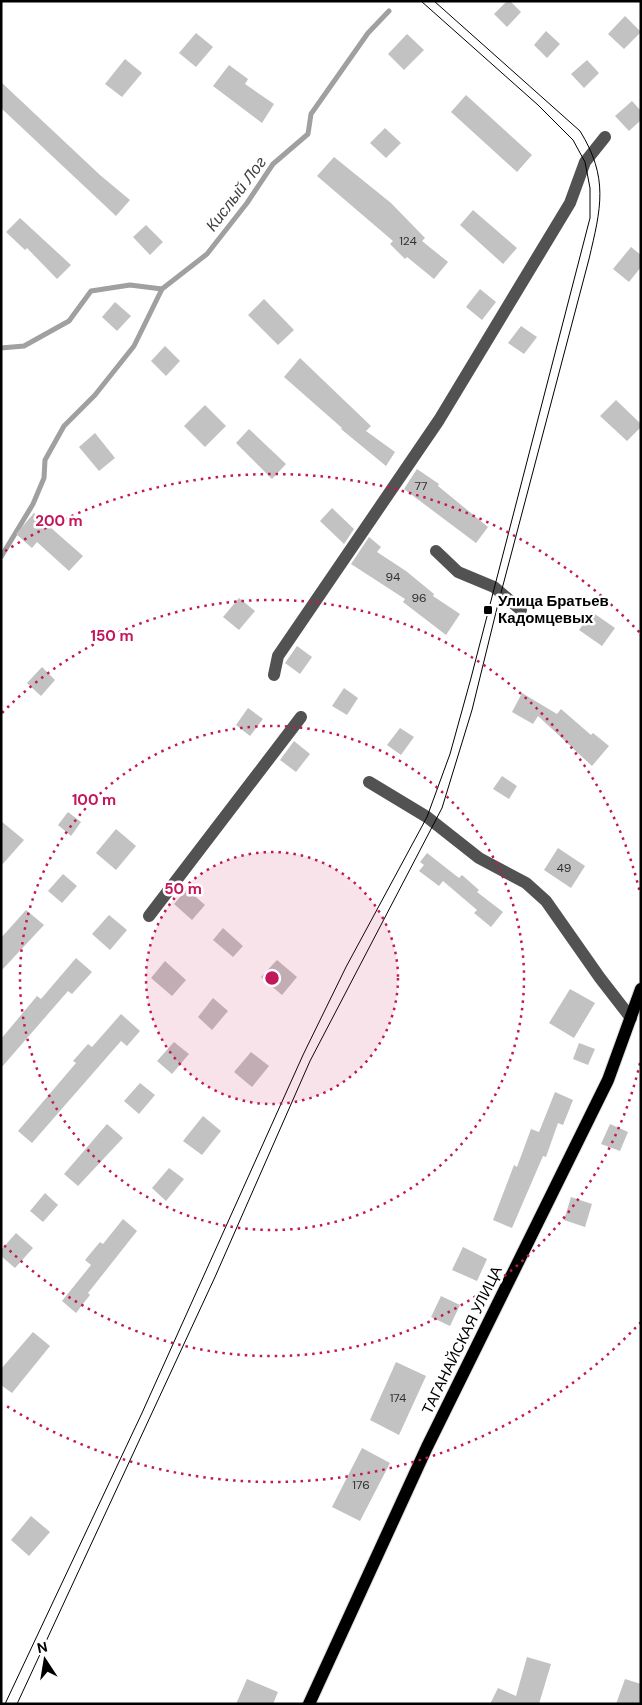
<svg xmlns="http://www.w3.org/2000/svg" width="642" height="1705" font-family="'DM Sans',sans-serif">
  <rect width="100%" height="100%" fill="#fff"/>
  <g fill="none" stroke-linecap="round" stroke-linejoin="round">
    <g stroke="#a0a0a0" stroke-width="5">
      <polyline points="1,348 24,346 69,321 91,291 130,285 162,289"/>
      <polyline points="1,557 33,504 44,478 45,460 64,426 95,395 134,346 162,289 207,254 247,203 273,164 308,134 311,114 368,33 389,11"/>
    </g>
  </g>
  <g fill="#c2c2c2">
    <polygon points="507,1 510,1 521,12 507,27 494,14"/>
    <polygon points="625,16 641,32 624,49 608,34"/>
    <polygon points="546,31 560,44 547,58 534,45"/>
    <polygon points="196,33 213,47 196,67 179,53"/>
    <polygon points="407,34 424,50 404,70 388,54"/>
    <polygon points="125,59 142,73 122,97 105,84"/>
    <polygon points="587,60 599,73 584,88 571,74"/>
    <polygon points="229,65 248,79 245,84 274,104 262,123 213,86"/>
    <polygon points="1,82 100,175 130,200 116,216 1,108"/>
    <polygon points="466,95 532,155 517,172 451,112"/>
    <polygon points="632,101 641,111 641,120 629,131 615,116"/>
    <polygon points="385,128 401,143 386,158 370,143"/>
    <polygon points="334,157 391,203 425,238 422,241 448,262 434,279 407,257 405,259 390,244 393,241 317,176"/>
    <polygon points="473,210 517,248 503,264 460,225"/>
    <polygon points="20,218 71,265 57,279 27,248 25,250 6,232"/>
    <polygon points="146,225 163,242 150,255 133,237"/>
    <polygon points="631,247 641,255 641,267 629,282 613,269"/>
    <polygon points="480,289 496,302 482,320 466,307"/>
    <polygon points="264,299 294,330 278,345 248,315"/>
    <polygon points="115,302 131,316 117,331 102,317"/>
    <polygon points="521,326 537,337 524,354 508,343"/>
    <polygon points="165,346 180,361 166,376 151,361"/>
    <polygon points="300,358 371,426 366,431 395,452 386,466 341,429 342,428 284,377"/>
    <polygon points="616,400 641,424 641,427 627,441 600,416"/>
    <polygon points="205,405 226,426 205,447 184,426"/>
    <polygon points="249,429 286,464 272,479 236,443"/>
    <polygon points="95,433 115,458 99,471 79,447"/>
    <polygon points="417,469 439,484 438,486 488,527 476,543 404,489"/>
    <polygon points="332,508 354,529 344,544 320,521"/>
    <polygon points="34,513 83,556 69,571 37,542 32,548 16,534"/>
    <polygon points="369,537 381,547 377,552 406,571 434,594 433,596 460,614 446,635 403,602 405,599 351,564"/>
    <polygon points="239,598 255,611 239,630 223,617"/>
    <polygon points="592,612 615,628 602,646 579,630"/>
    <polygon points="297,646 312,657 300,674 285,663"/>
    <polygon points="42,667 55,680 41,696 27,683"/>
    <polygon points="344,688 358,698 347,715 332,706"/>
    <polygon points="522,693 557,714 561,709 591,735 593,733 609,746 592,766 538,716 533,724 512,712"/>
    <polygon points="248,708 263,719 250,736 236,725"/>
    <polygon points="400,728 414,737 401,755 387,745"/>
    <polygon points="294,741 310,754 296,772 280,760"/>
    <polygon points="502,776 517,786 509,799 493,789"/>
    <polygon points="68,812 81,822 71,836 58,825"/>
    <polygon points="1,821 24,840 1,866"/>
    <polygon points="116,829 136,846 116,870 96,853"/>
    <polygon points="558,848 585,866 571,888 544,870"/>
    <polygon points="427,853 459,878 462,875 479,890 477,892 503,912 491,927 474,913 477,910 443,881 439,886 419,871 424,865 420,862"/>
    <polygon points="63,874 77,886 62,903 48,891"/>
    <polygon points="187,889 205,905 192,920 174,904"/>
    <polygon points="26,910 44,925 1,971 1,938"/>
    <polygon points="109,915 127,930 110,950 92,934"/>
    <polygon points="223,928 243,946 233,957 213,940"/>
    <polygon points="76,958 92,972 72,994 68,991 1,1068 1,1039 37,996 41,999"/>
    <polygon points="277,960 297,977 282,995 261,977"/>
    <polygon points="165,961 186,980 172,996 151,978"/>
    <polygon points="570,989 595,1003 574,1038 549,1023"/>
    <polygon points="213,998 228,1011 212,1030 198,1017"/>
    <polygon points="121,1014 140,1031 127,1046 121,1041 32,1143 18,1131 76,1063 73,1061 88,1044 92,1047"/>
    <polygon points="174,1042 189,1054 172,1074 157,1061"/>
    <polygon points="579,1043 595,1049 588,1065 573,1059"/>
    <polygon points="251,1052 269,1066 252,1087 234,1072"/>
    <polygon points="140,1083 155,1095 139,1114 124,1101"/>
    <polygon points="555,1092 573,1100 563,1125 558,1123 546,1157 543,1156 512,1228 493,1220 514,1165 517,1167 531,1129 539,1132"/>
    <polygon points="203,1116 221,1131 202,1155 183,1141"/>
    <polygon points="107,1124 123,1138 78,1186 64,1174"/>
    <polygon points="610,1124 628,1132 620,1151 601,1144"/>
    <polygon points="169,1168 184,1179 166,1201 152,1188"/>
    <polygon points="45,1193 58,1205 43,1222 30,1211"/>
    <polygon points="571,1197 592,1204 585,1227 564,1220"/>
    <polygon points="123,1219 137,1231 88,1293 90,1295 76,1313 62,1301 91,1265 85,1260 100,1242 103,1244"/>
    <polygon points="16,1233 33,1248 15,1268 1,1256 1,1250"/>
    <polygon points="463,1247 487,1259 477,1281 452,1270"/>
    <polygon points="441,1296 460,1305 450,1326 431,1317"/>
    <polygon points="33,1332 50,1346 12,1393 1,1385 1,1369"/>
    <polygon points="396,1362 426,1376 399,1435 370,1420"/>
    <polygon points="362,1448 390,1463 360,1521 332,1507"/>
    <polygon points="31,1516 50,1532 29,1556 11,1540"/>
    <polygon points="527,1657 551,1664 539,1704 490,1704 498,1688 516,1696"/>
    <polygon points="247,1679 278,1692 273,1704 236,1704"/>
    <polygon points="625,1679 641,1684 641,1704 616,1704"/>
  </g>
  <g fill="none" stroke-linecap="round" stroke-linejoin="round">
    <g stroke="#dbdbdb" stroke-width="14">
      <polyline id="major" points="309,1704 427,1447 608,1080 641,989"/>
    </g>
    <g stroke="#525252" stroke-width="12">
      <polyline points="436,551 458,572 494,587 521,610"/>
      <polyline points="274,675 278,656 439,420 570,203 585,162 605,137"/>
      <polyline points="369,782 427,817 479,858 526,883 546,901 600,978 631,1018"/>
      <polyline points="149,916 301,717"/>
    </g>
    <use href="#major" stroke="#000" stroke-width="12"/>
    <g stroke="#000" stroke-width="1">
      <polyline points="5,1704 142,1413 303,1055 346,967 427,817 450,754 471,678 590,218 590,188 585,162 573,140 538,105 421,1"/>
      <path d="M17 1704 215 1277 310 1061 442 808 472 710 497 608 589 259C601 208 609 178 580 131L434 1"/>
    </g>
  </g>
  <circle cx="272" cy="978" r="126" fill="#c2185b" fill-opacity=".12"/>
  <g fill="none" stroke="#c2185b" stroke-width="2.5" stroke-dasharray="2.5 5">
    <circle cx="272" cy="978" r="126"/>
    <circle cx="272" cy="978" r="252"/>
    <path d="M640 1063A378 378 0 0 1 2 1243M2 713A378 378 0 0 1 640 893"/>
    <path d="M641 1322A504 504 0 0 1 5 1405M5 551A504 504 0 0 1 641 634"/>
  </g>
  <rect fill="#000" stroke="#fff" stroke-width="2" x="483" y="605" width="10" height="10" rx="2.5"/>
  <g text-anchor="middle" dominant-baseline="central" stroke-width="5" stroke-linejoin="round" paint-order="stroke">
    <g font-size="12" fill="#303030">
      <text x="408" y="241">124</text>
      <text x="421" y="486">77</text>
      <text x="393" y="577">94</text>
      <text x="419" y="598">96</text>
      <text x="564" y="868">49</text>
      <text x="398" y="1398">174</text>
      <text x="361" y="1485">176</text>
    </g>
    <g font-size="15" font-weight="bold" fill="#000" stroke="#fff" text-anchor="start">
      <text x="498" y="601">Улица Братьев<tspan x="498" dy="17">Кадомцевых</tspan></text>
    </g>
    <g font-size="15" fill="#000" stroke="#fff">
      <text transform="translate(462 1340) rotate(-64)">ТАГАНАЙСКАЯ УЛИЦА</text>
    </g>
    <g font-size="16" font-style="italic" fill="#414141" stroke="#fff">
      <text transform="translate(236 194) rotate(-53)">Кислый Лог</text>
    </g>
  </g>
  <circle cx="272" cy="978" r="8" fill="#c2185b" stroke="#fff" stroke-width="2.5"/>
  <g font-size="15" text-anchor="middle" font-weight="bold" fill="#c2185b" stroke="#fff" stroke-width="5" stroke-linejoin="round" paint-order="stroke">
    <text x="59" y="526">200 m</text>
    <text x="112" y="641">150 m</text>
    <text x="94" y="805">100 m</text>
    <text x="183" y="894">50 m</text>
  </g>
  <rect width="642" height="1705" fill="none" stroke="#000000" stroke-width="5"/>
  <g transform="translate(45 1660) rotate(348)" stroke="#ffffff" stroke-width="4" paint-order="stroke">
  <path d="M0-4L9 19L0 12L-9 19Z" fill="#000000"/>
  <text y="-8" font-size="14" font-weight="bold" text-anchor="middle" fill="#000000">N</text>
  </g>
</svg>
